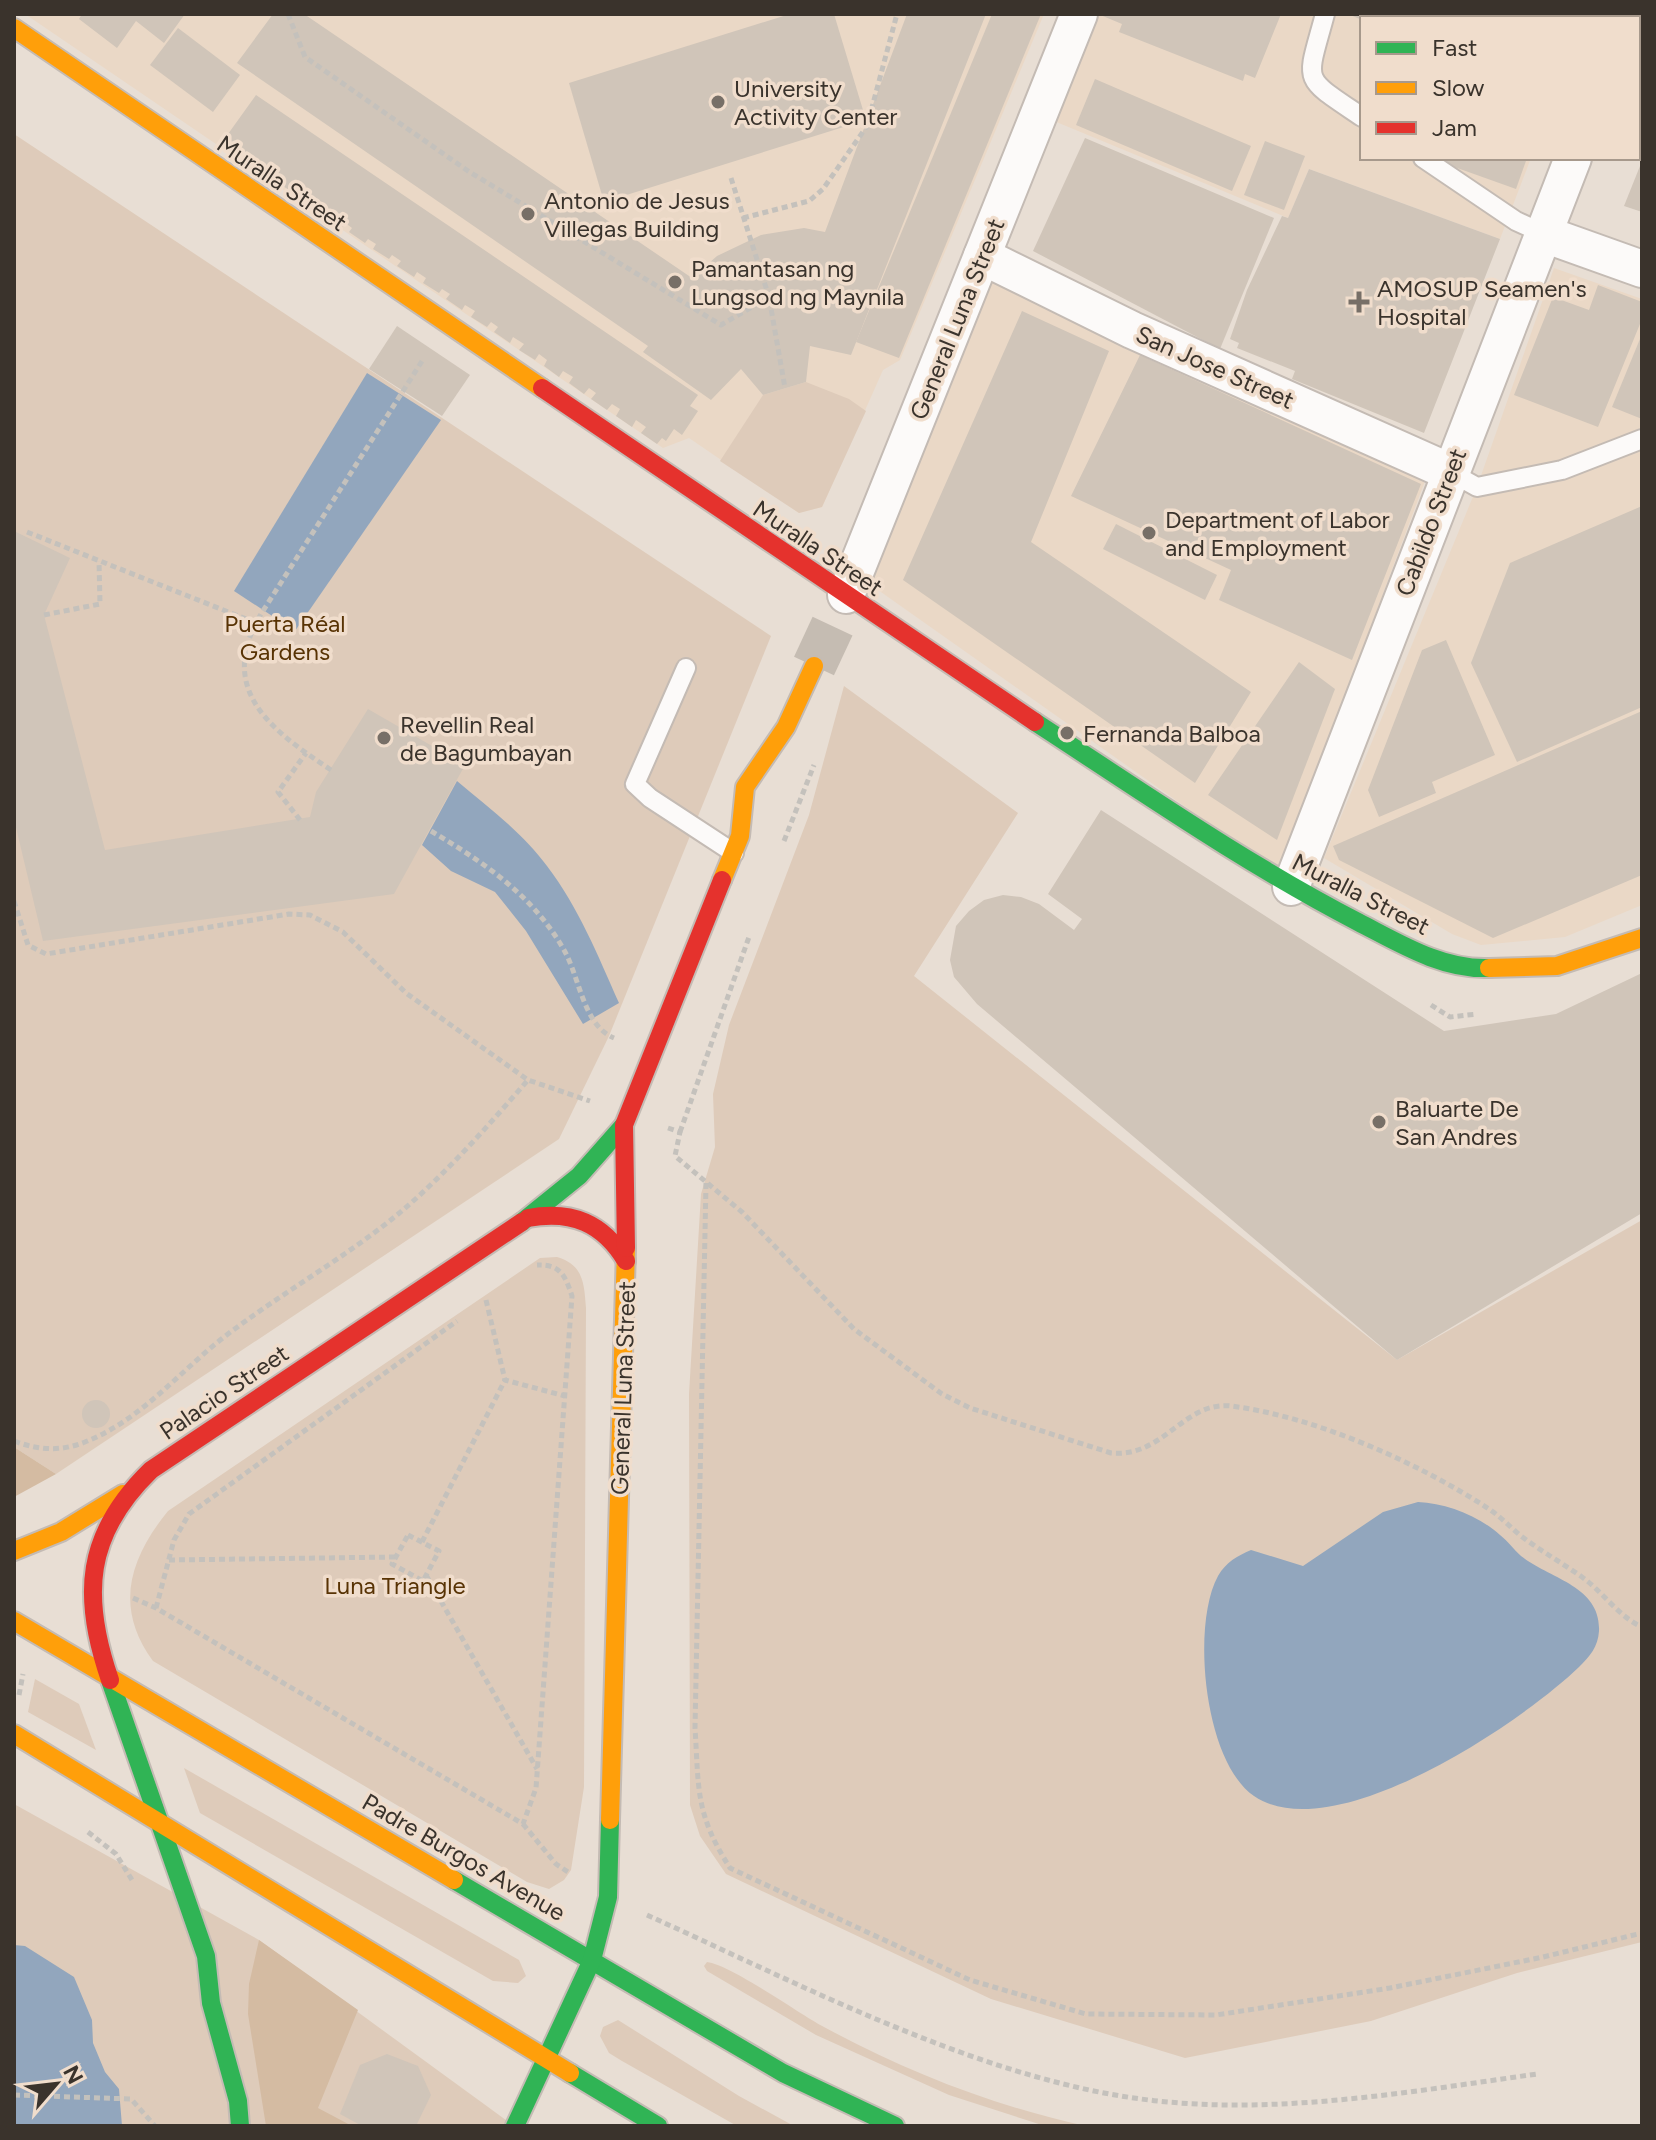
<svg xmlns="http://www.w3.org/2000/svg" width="1656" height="2140" font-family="Figtree,sans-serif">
  <rect width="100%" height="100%" fill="#e8ded4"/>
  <g fill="#ead8c6">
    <polygon points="25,14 1044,14 900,360 883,370 822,507 799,513 689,438 663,448"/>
    <polygon points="1099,14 1587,14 1585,18 1362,18 1362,158 1531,158 1500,239 1309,169 1288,218 1054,121"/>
    <polygon points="1554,268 1642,299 1642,905 1565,937 1481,945 1452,934 1324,858 1477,487"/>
    <polygon points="990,278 1425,481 1279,873 871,585"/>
  </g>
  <g fill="#decbba">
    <polygon points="14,134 771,636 609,1036 559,1139 56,1474 14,1447"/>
    <polygon points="806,382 849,399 866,411 822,507 799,513 720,461 763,395"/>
    <polygon points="844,686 1018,813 914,976 1397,1360 1642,1220 1642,1942 1517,1973 1371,2021 1185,2058 991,1999 726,1874 700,1836 690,1805 689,1394 701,1194 715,1147 713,1094 729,1025 809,815"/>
    <path d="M557 1257C584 1265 584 1284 586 1308L584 1787 571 1870 564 1880 549 1889 527 1882 153 1661C114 1608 129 1559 168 1511L540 1258Z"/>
    <polygon points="35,1679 79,1704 96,1750 28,1712"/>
    <polygon points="184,1768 519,1960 526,1976 518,1983 493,1981 200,1813"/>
    <polygon points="14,1804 259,1940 514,2126 14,2126"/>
    <path d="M707 1962C731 1965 798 2013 824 2027 907 2072 994 2106 1086 2126H1045L949 2095 816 2035 707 1971 704 1966Z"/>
    <polygon points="618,2020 739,2096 794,2126 737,2126 622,2061 609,2053 600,2036 603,2027"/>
  </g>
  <g fill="#d4bba2">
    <polygon points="14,1447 56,1474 14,1497"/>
    <polygon points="259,1940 358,2010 318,2108 352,2126 266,2126 248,2014 249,1984"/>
  </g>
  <g fill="#92a6bd">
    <polygon points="367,373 441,420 295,631 234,591"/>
    <path d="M457 781C488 807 523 833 547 866 579 908 598 956 619 1003L583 1024 526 931 495 892 451 871 422 845Z"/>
    <path d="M1418 1502C1446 1503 1479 1516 1500 1535 1508 1541 1514 1550 1521 1556 1550 1579 1601 1586 1599 1631 1598 1647 1590 1656 1579 1667 1521 1723 1333 1850 1254 1796 1204 1762 1191 1625 1218 1576 1226 1562 1237 1556 1251 1550L1303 1566 1383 1512Z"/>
    <polygon points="14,1945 25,1946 74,1977 92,2020 93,2043 105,2072 119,2089 122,2126 14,2126"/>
  </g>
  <g fill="#d0c5b9">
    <polygon points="82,14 185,14 164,43 136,21 117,48 79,19"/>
    <polygon points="273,14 304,14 692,278 717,256 761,235 804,228 825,232 907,14 986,14 851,355 810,346 806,382 763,395 741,369 711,400 643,352 648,346 237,63"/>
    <polygon points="790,14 834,14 866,120 604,202 569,83"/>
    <polygon points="992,14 1041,14 899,358 856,342"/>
    <polygon points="1098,14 1281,14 1255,78 1245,74 1243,81 1119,32 1122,24"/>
    <polygon points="1348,14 1393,14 1392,18 1362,20"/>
    <polygon points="1503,14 1575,14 1574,18 1501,18"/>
    <polygon points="178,28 240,75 213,112 150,65"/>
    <polygon points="1095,79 1251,146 1232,191 1076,125"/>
    <polygon points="256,95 698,395 690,406 698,411 682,435 674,429 666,441 662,438 657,444 641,433 646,427 636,420 632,427 616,416 620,409 612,404 607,410 591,399 596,393 589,388 584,394 569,383 573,377 563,371 559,377 544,366 547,360 539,354 535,360 519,350 524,344 513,337 510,343 494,332 498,327 491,322 487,327 471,317 475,311 465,305 462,310 446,299 450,294 442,289 439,293 423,283 426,278 417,272 414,277 397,266 401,261 392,255 389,259 373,249 376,244 368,239 365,243 349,232 352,228 344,222 342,227 326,216 328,212 320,206 317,210 302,199 304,195 296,190 294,193 278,183 281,179 272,174 270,177 253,166 256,163 229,148 231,146 223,141"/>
    <polygon points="1085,138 1274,218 1220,349 1033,251"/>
    <polygon points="1265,141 1305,156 1284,210 1244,195"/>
    <polygon points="1448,158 1527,158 1516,189 1446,164"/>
    <polygon points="1642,161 1642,212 1624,206"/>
    <polygon points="1309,169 1500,239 1424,433 1292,379 1295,371 1237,348 1239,343 1230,339 1247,290 1282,216 1288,218"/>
    <polygon points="1598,285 1642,302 1642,319 1598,427 1514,395 1553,297 1589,310"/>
    <polygon points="1022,311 1109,351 1031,542 1251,692 1195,783 903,580"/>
    <polygon points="397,326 470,375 442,416 369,369"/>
    <polygon points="1642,334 1642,419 1612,407"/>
    <polygon points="1140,355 1421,484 1352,660 1219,600 1231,570 1071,496"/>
    <polygon points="1642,506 1642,707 1517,762 1471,663 1510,563"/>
    <polygon points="1116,524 1217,575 1205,600 1103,549"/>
    <polygon points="14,531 70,558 44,615 105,850 310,817 316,792 368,709 465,765 394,894 43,941 14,819"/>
    <polygon points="1446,640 1495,755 1432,782 1436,793 1379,817 1368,790 1422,650"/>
    <polygon points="1299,662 1335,689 1277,840 1208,795"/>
    <polygon points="1642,711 1642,875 1493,938 1339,860 1333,846"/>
    <polygon points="1101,810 1444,1031 1556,1014 1642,973 1642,1213 1397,1360 977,1004 954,977 950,960 956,926 969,911 984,900 1003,895 1021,897 1039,904 1074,930 1082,919 1048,894"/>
    <circle cx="96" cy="1414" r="14"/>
    <polygon points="387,2054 418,2066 431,2095 416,2126 362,2126 340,2114 360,2065"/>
  </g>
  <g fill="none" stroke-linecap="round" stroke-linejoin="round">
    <polyline stroke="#c5bcb2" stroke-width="44" stroke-dasharray="44 22" stroke-linecap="butt" points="814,666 834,623"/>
    <g stroke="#c4bbb4" stroke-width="22">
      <g id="lane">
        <path d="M1325 14C1306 85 1300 75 1362 117"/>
        <polyline points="1423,158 1516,221 1544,234"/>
        <polyline points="1450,472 1477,487 1562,470 1642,439"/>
        <polyline points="686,668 635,784 650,798 734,853"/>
      </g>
    </g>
    <g stroke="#c4bbb4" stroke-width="40">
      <g id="street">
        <polyline points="1626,18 1628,14"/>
        <polyline points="1544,234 1642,269"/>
        <polyline points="982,256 1132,330 1450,472"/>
        <polyline points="846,595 1079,14"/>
        <polyline points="1291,887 1573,158"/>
      </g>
    </g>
    <g stroke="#c4bbb4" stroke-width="22">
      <g id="fast">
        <path d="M1035 722C1141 791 1246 864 1358 922 1399 943 1442 970 1489 968"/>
        <polyline points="522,1222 579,1176 624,1125"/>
        <polyline points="110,1680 206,1956 211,2003 238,2101 240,2126"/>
        <polyline points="454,1880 783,2073 895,2126"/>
        <polyline points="570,2073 658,2126"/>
        <polyline points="515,2126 592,1960 608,1897 610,1820"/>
      </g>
    </g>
    <g stroke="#c4bbb4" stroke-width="22">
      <g id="slow">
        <polyline points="14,28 542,388"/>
        <polyline points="722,880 740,836 745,787 786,727 814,666"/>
        <polyline points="1489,968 1557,966 1642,938"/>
        <polyline points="14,1551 61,1532 123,1494"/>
        <polyline points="14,1621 454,1880"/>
        <polyline points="14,1734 570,2073"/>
        <polyline points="610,1820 626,1248"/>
      </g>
    </g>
    <g stroke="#c4bbb4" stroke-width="22">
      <g id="jam">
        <polyline points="542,388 1035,722"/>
        <path d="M528 1218C572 1210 603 1223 626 1261"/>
        <polyline points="626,1248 624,1125 722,880"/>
        <path d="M110 1680C81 1596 85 1534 151 1470L522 1222"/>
      </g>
    </g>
    <g stroke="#c4c1bc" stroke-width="5" stroke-dasharray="6 4" stroke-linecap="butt">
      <polyline points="288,14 305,57 468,171 721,325 769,297 785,388"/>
      <polyline points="731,178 769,297"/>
      <polyline points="743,218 809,201 823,189 867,126 897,14"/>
      <polyline points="27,532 256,623"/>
      <polyline points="44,615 100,604 99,561"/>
      <path d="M331 770C273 731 215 691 261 614L424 358"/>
      <polyline points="300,820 278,792 306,753"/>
      <path d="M431 831C483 862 533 895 564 950 580 978 583 1025 614 1038"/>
      <polyline points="784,841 814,765"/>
      <polyline points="14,901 28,945 46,954 289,914 310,915 343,932 406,993 528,1080 590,1101"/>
      <polyline points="1431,1005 1450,1017 1477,1014"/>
      <path d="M668 1128 680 1132 675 1156 742 1212 854 1329 942 1394 970 1408 1111 1453C1164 1458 1183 1401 1231 1406 1316 1417 1417 1462 1489 1509 1501 1517 1510 1527 1521 1536 1541 1551 1562 1563 1582 1577 1603 1592 1619 1617 1642 1627"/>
      <polyline points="680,1132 749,937"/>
      <path d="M706 1183 695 1728C699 1790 695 1813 730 1868L970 1980 1086 2014 1216 2015 1390 1988 1543 1957 1642 1933"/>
      <polyline points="486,1300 505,1380 565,1396"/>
      <path d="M14 1441C38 1450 60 1452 85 1442 141 1420 178 1373 224 1337 280 1294 343 1259 397 1215 445 1175 488 1126 528 1080"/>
      <polygon points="408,1535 439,1551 423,1581 392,1564"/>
      <polyline points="422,1542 505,1380"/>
      <polyline points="169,1560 395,1557"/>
      <polyline points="426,1575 537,1769"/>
      <path d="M133 1598 156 1608 523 1824 536 1788 572 1296C565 1275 560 1264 537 1265"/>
      <polyline points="156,1608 174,1540 189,1514 457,1321"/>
      <polyline points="19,1695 23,1674"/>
      <polyline points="523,1824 556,1864 568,1872"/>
      <polyline points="88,1832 116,1854 132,1880"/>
      <path d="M647 1915C793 1981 963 2070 1121 2096 1258 2119 1401 2093 1537 2074"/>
      <polyline points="14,2095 131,2099 155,2126"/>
    </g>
    <use href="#lane" stroke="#fcfaf9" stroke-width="18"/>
    <use href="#street" stroke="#fcfaf9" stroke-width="36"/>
    <use href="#fast" stroke="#30b455" stroke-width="18"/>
    <use href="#slow" stroke="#ff9f0a" stroke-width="18"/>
    <use href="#jam" stroke="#e5322d" stroke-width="18"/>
  </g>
  <g fill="#776f67" stroke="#f0ddcc" stroke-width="3">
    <circle cx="718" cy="102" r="8"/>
    <circle cx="528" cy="214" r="8"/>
    <circle cx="675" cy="282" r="8"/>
    <path d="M1355 290h8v8h8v8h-8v8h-8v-8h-8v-8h8z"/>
    <circle cx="1149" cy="533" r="8"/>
    <circle cx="1067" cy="733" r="8"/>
    <circle cx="384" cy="738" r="8"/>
    <circle cx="1379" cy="1122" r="8"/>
  </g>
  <g text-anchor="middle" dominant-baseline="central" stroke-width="7" stroke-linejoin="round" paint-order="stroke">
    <g font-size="24" fill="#3a332c" stroke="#f0ddcc" text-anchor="start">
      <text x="734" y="88">University<tspan x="734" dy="28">Activity Center</tspan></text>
      <text x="544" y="200">Antonio de Jesus<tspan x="544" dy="28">Villegas Building</tspan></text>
      <text x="691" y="268">Pamantasan ng<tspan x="691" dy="28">Lungsod ng Maynila</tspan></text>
      <text x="1377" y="288">AMOSUP Seamen's<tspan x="1377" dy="28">Hospital</tspan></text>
      <text x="1165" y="519">Department of Labor<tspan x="1165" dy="28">and Employment</tspan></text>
      <text x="400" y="724">Revellin Real<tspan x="400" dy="28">de Bagumbayan</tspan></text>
      <text x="1083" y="733">Fernanda Balboa</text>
      <text x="1395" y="1108">Baluarte De<tspan x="1395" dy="28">San Andres</tspan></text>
    </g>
    <g font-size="24" fill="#3a332c" stroke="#f0ddcc">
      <text transform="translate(282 183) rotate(34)">Muralla Street</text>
      <text transform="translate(957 319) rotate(-68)">General Luna Street</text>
      <text transform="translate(1215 367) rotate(24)">San Jose Street</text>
      <text transform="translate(1431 522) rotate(-69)">Cabildo Street</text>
      <text transform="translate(818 548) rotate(34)">Muralla Street</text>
      <text transform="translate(1361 894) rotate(27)">Muralla Street</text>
      <text transform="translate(623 1388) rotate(-88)">General Luna Street</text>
      <text transform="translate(224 1392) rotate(-34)">Palacio Street</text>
      <text transform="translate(464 1857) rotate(30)">Padre Burgos Avenue</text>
    </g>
    <g font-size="24" fill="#583304" stroke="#f0ddcc">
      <text x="285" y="623">Puerta Réal<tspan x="285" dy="28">Gardens</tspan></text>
      <text x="395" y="1585">Luna Triangle</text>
    </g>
  </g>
  <rect width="1656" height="2140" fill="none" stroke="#3a332c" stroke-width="32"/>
  <rect x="1360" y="16" width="280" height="144" fill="#f0ddcc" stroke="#a7998c" stroke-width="2"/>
  <rect x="1376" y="42" width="40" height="12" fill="#30b455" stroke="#a7998c" stroke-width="2"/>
  <text x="1432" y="56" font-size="24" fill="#3a332c">Fast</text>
  <rect x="1376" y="82" width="40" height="12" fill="#ff9f0a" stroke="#a7998c" stroke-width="2"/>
  <text x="1432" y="96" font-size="24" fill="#3a332c">Slow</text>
  <rect x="1376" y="122" width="40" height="12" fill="#e5322d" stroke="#a7998c" stroke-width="2"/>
  <text x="1432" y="136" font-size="24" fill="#3a332c">Jam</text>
  <g transform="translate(56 2084) rotate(62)" stroke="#f0ddcc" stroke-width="6" paint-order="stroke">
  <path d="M0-6L14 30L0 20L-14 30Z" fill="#3a332c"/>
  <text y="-12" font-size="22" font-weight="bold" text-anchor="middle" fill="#3a332c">N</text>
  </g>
</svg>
